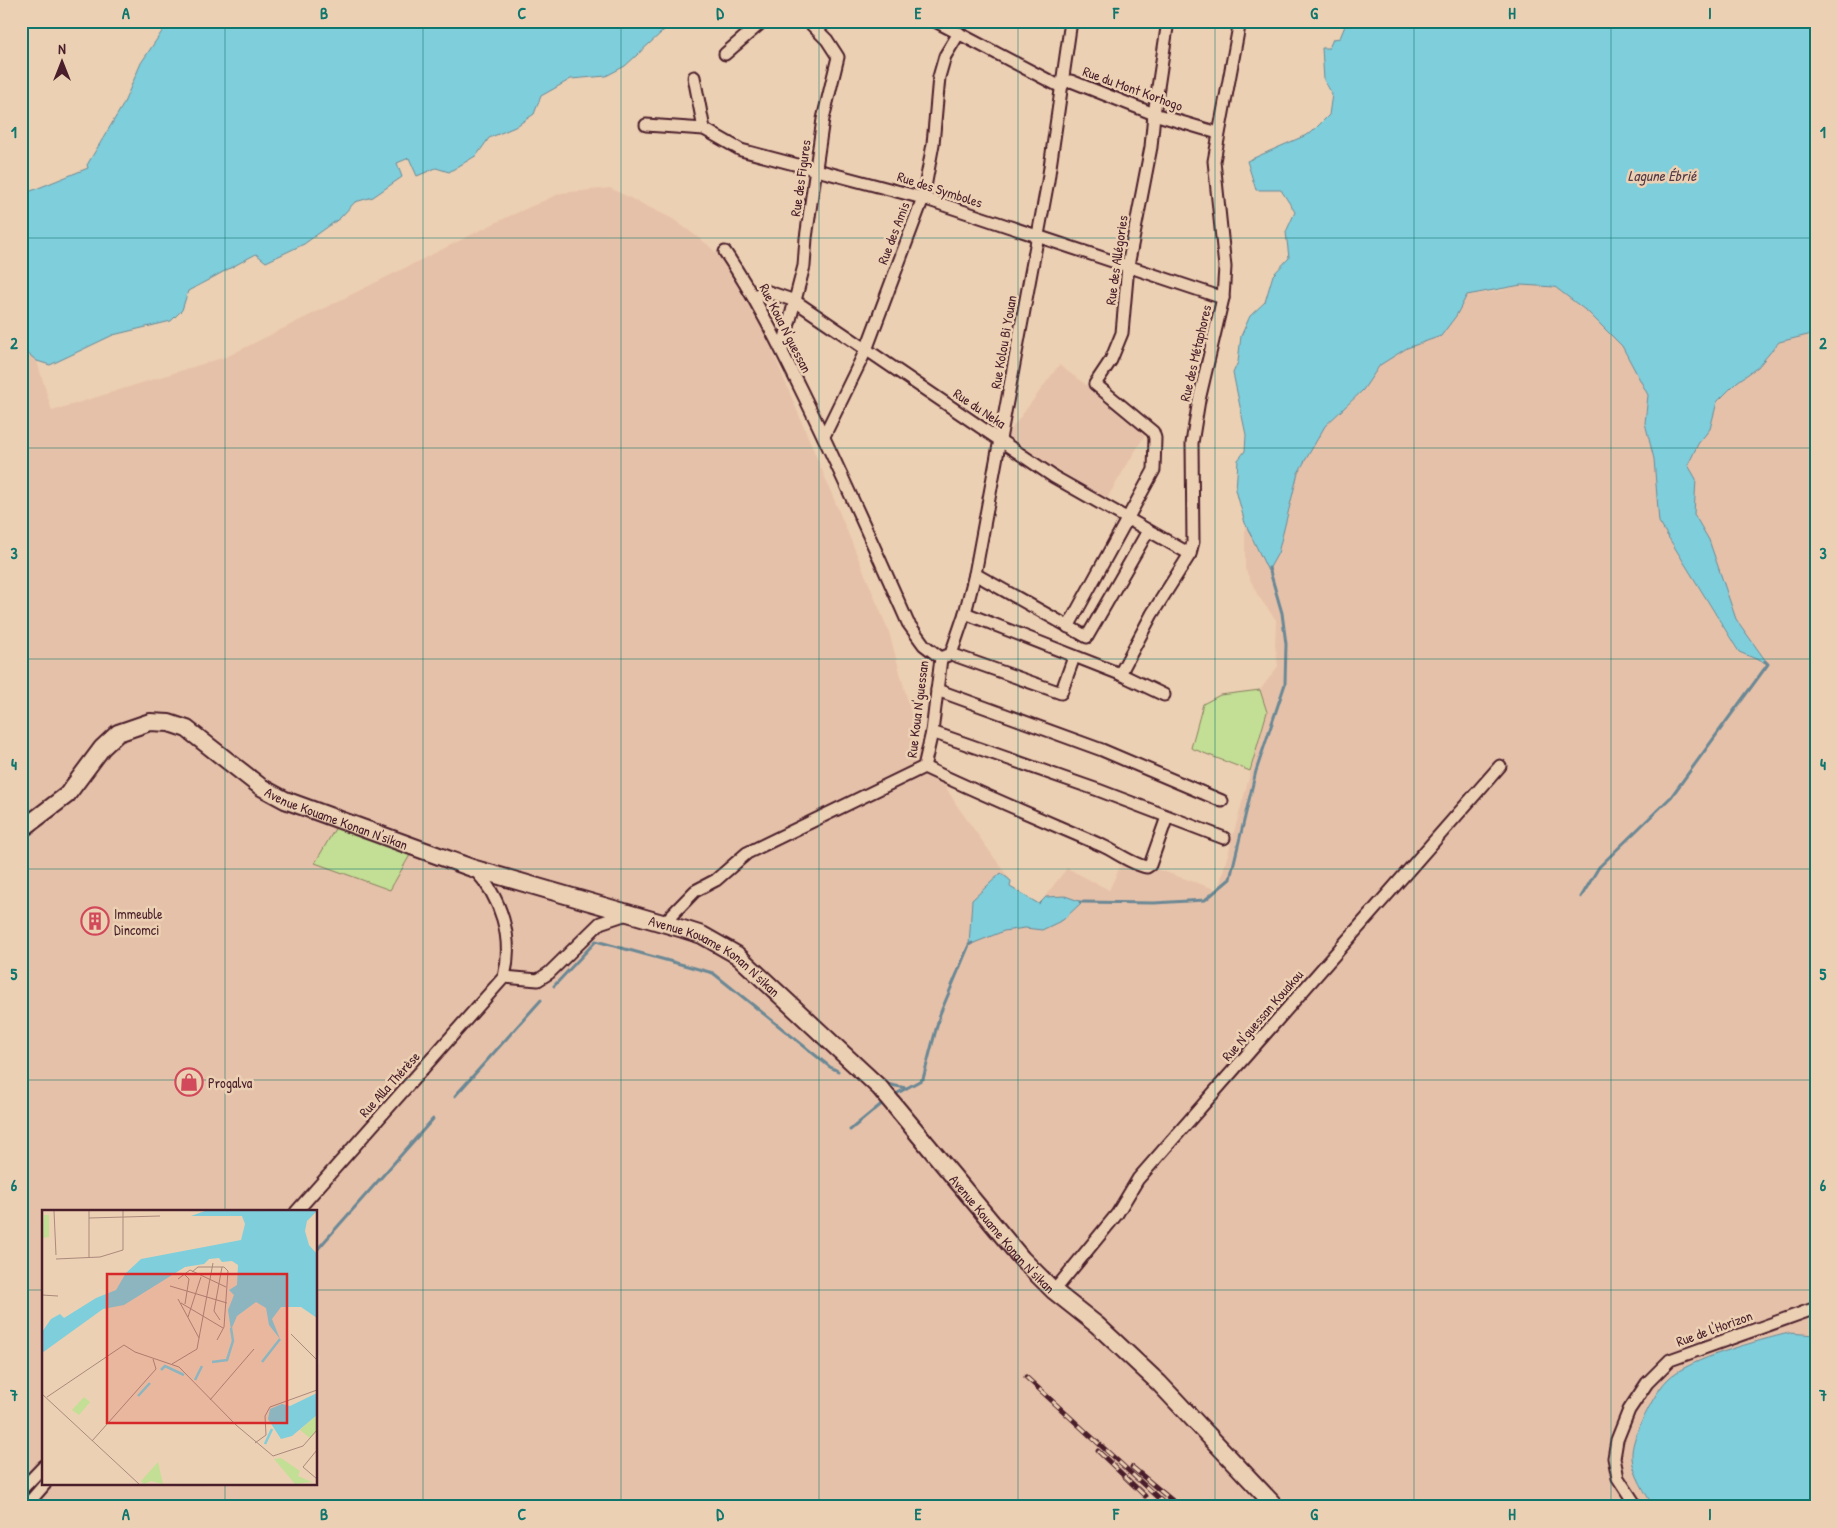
<svg xmlns="http://www.w3.org/2000/svg" width="1837" height="1528" font-family="'Patrick Hand',sans-serif">
  <rect width="100%" height="100%" fill="#ecd0b3"/>
  <filter id="ink" filterUnits="userSpaceOnUse"><feTurbulence type="fractalNoise" baseFrequency=".02" numOctaves="2"/><feDisplacementMap in="SourceGraphic" scale="10" xChannelSelector="R" yChannelSelector="G"/><feConvolveMatrix kernelMatrix="1 2 1 2 8 2 1 2 1" color-interpolation-filters="sRGB"/></filter>
  <g filter="url(#ink)">
    <g fill="#e6c1a9" fill-rule="evenodd">
      <path d="M610 188 673 219 707 244 730 266 751 299 889 632 920 745 958 807 1011 881 1010 887 1039 904 1067 868 1109 890 1124 858 1218 890 1267 712 1260 690 1278 666 1275 645 1276 620 1258 596 1245 569V523L1268 571 1278 553 1298 473 1325 426 1363 390 1380 365 1407 348 1441 336 1456 316 1467 295 1499 291 1521 285 1555 287 1589 313 1622 346 1648 395 1645 423 1654 459 1659 522 1738 652 1768 664 1736 619 1709 540 1694 514 1696 479 1688 465 1698 444 1710 429 1717 403 1737 382 1758 367 1779 342 1816 333V1335L1789 1333 1752 1342 1694 1363 1668 1378 1649 1406 1637 1433 1641 1486 1653 1507H21V348L37 361 52 411 228 356 503 219 561 193ZM44 1212H316V1484H44Z"/>
      <polygon points="1059,365 1148,430 1106,500 1056,469 1007,435"/>
    </g>
    <g fill="#c3de95" stroke="#867e60">
      <polygon points="1260,690 1267,712 1250,771 1191,748 1203,704 1220,695"/>
      <polygon points="336,827 410,855 390,890 315,863"/>
    </g>
    <g fill="#7fcedb" stroke="#6a8895">
      <polygon points="169,21 674,21 625,66 606,76 571,79 541,96 534,114 515,127 489,138 477,155 449,172 436,168 417,176 409,158 397,163 402,177 373,197 355,202 340,218 304,244 266,262 256,254 188,291 182,310 171,321 113,335 50,365 37,361 21,348 21,195 88,168 87,165 123,105 141,63"/>
      <polygon points="1347,21 1816,21 1816,333 1779,342 1758,367 1737,382 1717,402 1710,429 1698,444 1688,465 1696,479 1694,514 1709,540 1736,619 1768,664 1739,652 1659,522 1654,459 1645,423 1648,395 1622,346 1589,313 1555,287 1521,285 1467,295 1456,316 1441,336 1407,348 1380,365 1363,390 1325,426 1298,473 1278,553 1268,571 1245,523 1236,490 1238,460 1245,451 1246,435 1233,373 1238,362 1241,336 1250,316 1265,302 1273,275 1289,258 1286,232 1295,212 1281,190 1256,190 1247,161 1311,133 1329,115 1332,94 1324,80 1322,48 1329,48 1333,39 1340,38"/>
      <polygon points="1001,873 1011,881 1010,887 1039,904 1046,897 1065,896 1082,902 1063,920 1042,930 1025,928 1004,931 969,945 972,900"/>
      <path d="M1789 1333 1816 1335V1507H1653C1646 1493 1633 1474 1632 1458 1631 1446 1637 1432 1642 1421 1649 1407 1657 1390 1668 1379 1688 1359 1760 1340 1789 1333Z"/>
    </g>
    <g fill="none" stroke-linecap="round" stroke-linejoin="round">
      <g stroke="#6a8895" stroke-width="3">
        <polyline points="1581,897 1599,867 1671,797 1768,664 1765,661"/>
        <polyline points="1080,902 1154,903 1205,900 1230,879 1256,771 1285,684 1286,644 1282,613 1269,568"/>
        <polyline points="554,986 596,941 713,973 830,1067 838,1071"/>
        <polyline points="886,1084 906,1088"/>
        <polyline points="896,1094 923,1079 940,1014 969,945 972,943"/>
        <polyline points="455,1096 541,1000"/>
        <polyline points="850,1130 884,1102"/>
        <polyline points="316,1251 433,1119"/>
      </g>
      <g stroke="#4a1f2b" stroke-width="15">
        <g id="street">
          <polyline points="935,21 1061,87 1065,82 1071,81 1154,114 1218,133"/>
          <polyline points="725,54 763,21"/>
          <polyline points="694,77 704,129"/>
          <polyline points="646,125 704,129 741,150 923,198 1223,298"/>
          <polyline points="754,296 766,291 795,301 1054,477 1190,554"/>
          <polyline points="782,350 804,266 806,238 823,119 838,57 827,40 808,21"/>
          <polyline points="824,436 866,350 923,198 933,144 939,77 945,56 959,33"/>
          <polyline points="975,574 1087,637 1148,531"/>
          <polyline points="965,613 1120,674 1164,695"/>
          <polyline points="1068,627 1154,470 1155,438 1153,432 1095,384 1111,360 1122,333 1128,266 1151,147 1154,114 1168,21"/>
          <polyline points="951,654 1061,693 1074,657"/>
          <polyline points="941,658 951,654 965,613 975,574 1048,181 1071,21"/>
          <polyline points="1120,674 1152,614 1190,554 1193,542 1192,443 1199,400 1223,298 1225,267 1214,161 1240,21"/>
          <polyline points="937,690 1102,750 1222,801"/>
          <polyline points="932,732 1098,790 1224,838"/>
          <path d="M924 767C983 795 1043 820 1103 846 1116 852 1133 865 1147 867L1150 865 1167 817"/>
          <path d="M663 924 695 891 716 880 747 853 924 767 932 732 941 658 924 645 908 623C873 544 838 465 800 388 777 341 754 295 725 252"/>
          <polyline points="504,977 538,980 549,973 600,923 627,914"/>
          <path d="M296 1212 504 977C514 938 501 897 474 869"/>
          <polyline points="1054,1291 1117,1214 1138,1179 1500,766"/>
          <polyline points="21,1490 44,1466"/>
          <polyline points="25,1507 45,1484"/>
          <polyline points="1637,1507 1618,1478 1614,1458 1617,1440 1629,1410 1647,1383 1670,1360 1816,1308"/>
        </g>
      </g>
      <g stroke="#4a1f2b" stroke-width="20">
        <g id="secondary">
          <path id="s1" d="M21 830 67 795 102 748 118 733 150 722 169 723 187 729 261 787 285 800 472 868 683 929 702 935 737 955 880 1088 1022 1259 1054 1291 1097 1325 1159 1383 1276 1507"/>
        </g>
      </g>
      <use href="#street" stroke="#ecd0b3" stroke-width="11"/>
      <use href="#secondary" stroke="#ecd0b3" stroke-width="16"/>
      <g stroke="#4a1f2b" stroke-width="5">
        <g id="rail">
          <polyline points="1026,1377 1168,1507"/>
          <polyline points="1098,1451 1145,1496"/>
          <polyline points="1132,1467 1180,1507"/>
        </g>
      </g>
      <use href="#rail" stroke="#ecd0b3" stroke-width="3" stroke-dasharray="9" stroke-linecap="butt"/>
    </g>
  </g>
  <path fill="none" stroke="#0f766e" stroke-width="1" stroke-opacity="0.55" d="M225 21V1212M423 21V1507M621 21V1507M819 21V1507M1018 21V1507M1215 21V1507M1414 21V1507M1611 21V1507M21 238H1816M21 448H1816M21 659H1816M21 869H1816M21 1080H1816M21 1290H44M316 1290H1816M225 1484V1507"/>
  <defs>
    <g id="building-ring" transform="scale(1.4375)"><circle r="9.5" fill="#ecd0b3" stroke="#d1495b" stroke-width="1.5"/><path d="M-4-6H4V6H1V3H-1V6H-4ZM-2.5-4.3h1.7v1.8h-1.7ZM.8-4.3h1.7v1.8H.8ZM-2.5-1h1.7V.8h-1.7ZM.8-1h1.7V.8H.8Z" fill="#d1495b"/></g>
    <g id="shop-ring" transform="scale(1.4375)"><circle r="9.5" fill="#ecd0b3" stroke="#d1495b" stroke-width="1.5"/><path d="M-5-2.5h2.3a2.7 3.5 0 0 1 5.4 0H5L5.5 6h-11ZM-1.5-2.5h3a1.5 2.3 0 0 0-3 0Z" fill="#d1495b"/></g>
  </defs>
  <g fill-rule="evenodd">
    <use href="#building-ring" x="95" y="921"/>
    <use href="#shop-ring" x="189" y="1082"/>
  </g>
  <g text-anchor="middle" dominant-baseline="central" stroke-width="5" stroke-linejoin="round" paint-order="stroke">
    <g font-size="14" fill="#4a1f2b" stroke="#ecd0b3">
      <text transform="translate(1133 88) rotate(20)">Rue du Mont Korhogo</text>
      <text transform="translate(800 178) rotate(-82)">Rue des Figures</text>
      <text transform="translate(940 189) rotate(18)">Rue des Symboles</text>
      <text transform="translate(893 233) rotate(-69)">Rue des Amis</text>
      <text transform="translate(1116 260) rotate(-82)">Rue des Allégories</text>
      <text transform="translate(786 328) rotate(63)">Rue Koua N'guessan</text>
      <text transform="translate(1003 342) rotate(-80)">Rue Kolou Bi Youan</text>
      <text transform="translate(1195 353) rotate(-77)">Rue des Métaphores</text>
      <text transform="translate(980 408) rotate(34)">Rue du Neka</text>
      <text transform="translate(917 709) rotate(-83)">Rue Koua N'guessan</text>
      <text stroke="none"><textPath href="#s1" startOffset="386">Avenue Kouame Konan N'sikan</textPath></text>
      <text stroke="none"><textPath href="#s1" startOffset="791">Avenue Kouame Konan N'sikan</textPath></text>
      <text transform="translate(1262 1015) rotate(-49)">Rue N'guessan Kouakou</text>
      <text transform="translate(389 1084) rotate(-48)">Rue Alla Thérèse</text>
      <text stroke="none"><textPath href="#s1" startOffset="1196">Avenue Kouame Konan N'sikan</textPath></text>
      <text transform="translate(1714 1328) rotate(-20)">Rue de l'Horizon</text>
    </g>
    <g font-size="14" fill="#4a1f2b" stroke="#ecd0b3" text-anchor="start">
      <text x="114" y="913">Immeuble<tspan x="114" dy="16">Dincomci</tspan></text>
      <text x="208" y="1082">Progalva</text>
    </g>
    <g font-size="15" font-style="italic" fill="#523945" stroke="#ecd0b3">
      <text x="1662" y="175">Lagune Ébrié</text>
    </g>
  </g>
  <g transform="translate(42 1210)">
    <rect width="275" height="275" fill="#ecd0b3"/>
    <path d="M2 5H7V27L0 28ZM42 187 48 192 37 205 30 200ZM275 205V220L268 228 258 220ZM239 248 258 261 256 266 270 272 253 274 232 249ZM116 252 121 274 109 271 102 274 99 271Z" fill="#c3de95"/>
    <path d="M163 1H275L265 11 263 21 267 35 275 44V108L259 97H239L230 109 238 129 227 115 224 98 214 92 195 106 189 120 186 100 192 85 187 80 195 75 196 55 190 51 180 52 177 48 167 49 162 54 143 57 82 95 61 99 0 143V122L9 109 18 104 22 108 54 88 74 80 84 63 99 49 199 30 203 14 200 6H149ZM275 183V205L250 226 239 229 226 209 228 199 240 194 248 196Z" fill="#7fcedb"/>
    <path fill="none" stroke="#7fcedb" stroke-width="2.5" d="M170 152 185 150 191 131 189 118M220 152 238 129M119 160 123 156 142 165M153 170 160 156M96 186 108 173M223 234 230 219"/>
    <path fill="none" stroke="#ab897d" stroke-width="1" d="M12 1 14 45M47 8 118 6M47 47V1M14 49 58 47 81 40V1M150 62 156 57H182L186 61 182 117 175 130M142 64 147 69 143 94M136 69 148 60 184 77M128 76 185 93M0 85 16 86M139 93 181 118M146 107 159 67M178 110 172 101 180 57M249 124 275 150M157 128 171 53M130 154 155 139 157 128 136 89M0 184 97 274M5 187 82 135 93 142 137 157 194 215 231 246 261 236 275 220M168 190 212 139M50 231 114 159 111 149M213 233 224 225 223 206 228 197 275 180M275 240 261 257 275 269"/>
    <path fill="#d62828" fill-opacity="0.15" stroke="#d62828" stroke-width="2.5" d="M65 64H245V213H65Z"/>
    <rect width="275" height="275" fill="none" stroke="#4a1f2b" stroke-width="2.5"/>
  </g>
  <rect width="1837" height="1528" fill="none" stroke="#ecd0b3" stroke-width="55"/>
  <g transform="translate(62 62)" stroke="#ecd0b3" stroke-width="4" paint-order="stroke">
  <path d="M0-4L9 19L0 12L-9 19Z" fill="#4a1f2b"/>
  <text y="-8" font-size="14" font-weight="bold" text-anchor="middle" fill="#4a1f2b">N</text>
  </g>
  <rect x="28" y="28" width="1782" height="1472" fill="none" stroke="#0f766e" stroke-width="2"/>
  <g font-size="16" text-anchor="middle" font-weight="bold" fill="#0f766e">
    <text x="126" y="19">A</text>
    <text x="324" y="19">B</text>
    <text x="522" y="19">C</text>
    <text x="720" y="19">D</text>
    <text x="918" y="19">E</text>
    <text x="1116" y="19">F</text>
    <text x="1314" y="19">G</text>
    <text x="1512" y="19">H</text>
    <text x="1710" y="19">I</text>
    <text x="14" y="138">1</text>
    <text x="1823" y="138">1</text>
    <text x="14" y="349">2</text>
    <text x="1823" y="349">2</text>
    <text x="14" y="559">3</text>
    <text x="1823" y="559">3</text>
    <text x="14" y="770">4</text>
    <text x="1823" y="770">4</text>
    <text x="14" y="980">5</text>
    <text x="1823" y="980">5</text>
    <text x="14" y="1191">6</text>
    <text x="1823" y="1191">6</text>
    <text x="14" y="1401">7</text>
    <text x="1823" y="1401">7</text>
    <text x="126" y="1520">A</text>
    <text x="324" y="1520">B</text>
    <text x="522" y="1520">C</text>
    <text x="720" y="1520">D</text>
    <text x="918" y="1520">E</text>
    <text x="1116" y="1520">F</text>
    <text x="1314" y="1520">G</text>
    <text x="1512" y="1520">H</text>
    <text x="1710" y="1520">I</text>
  </g>
</svg>
